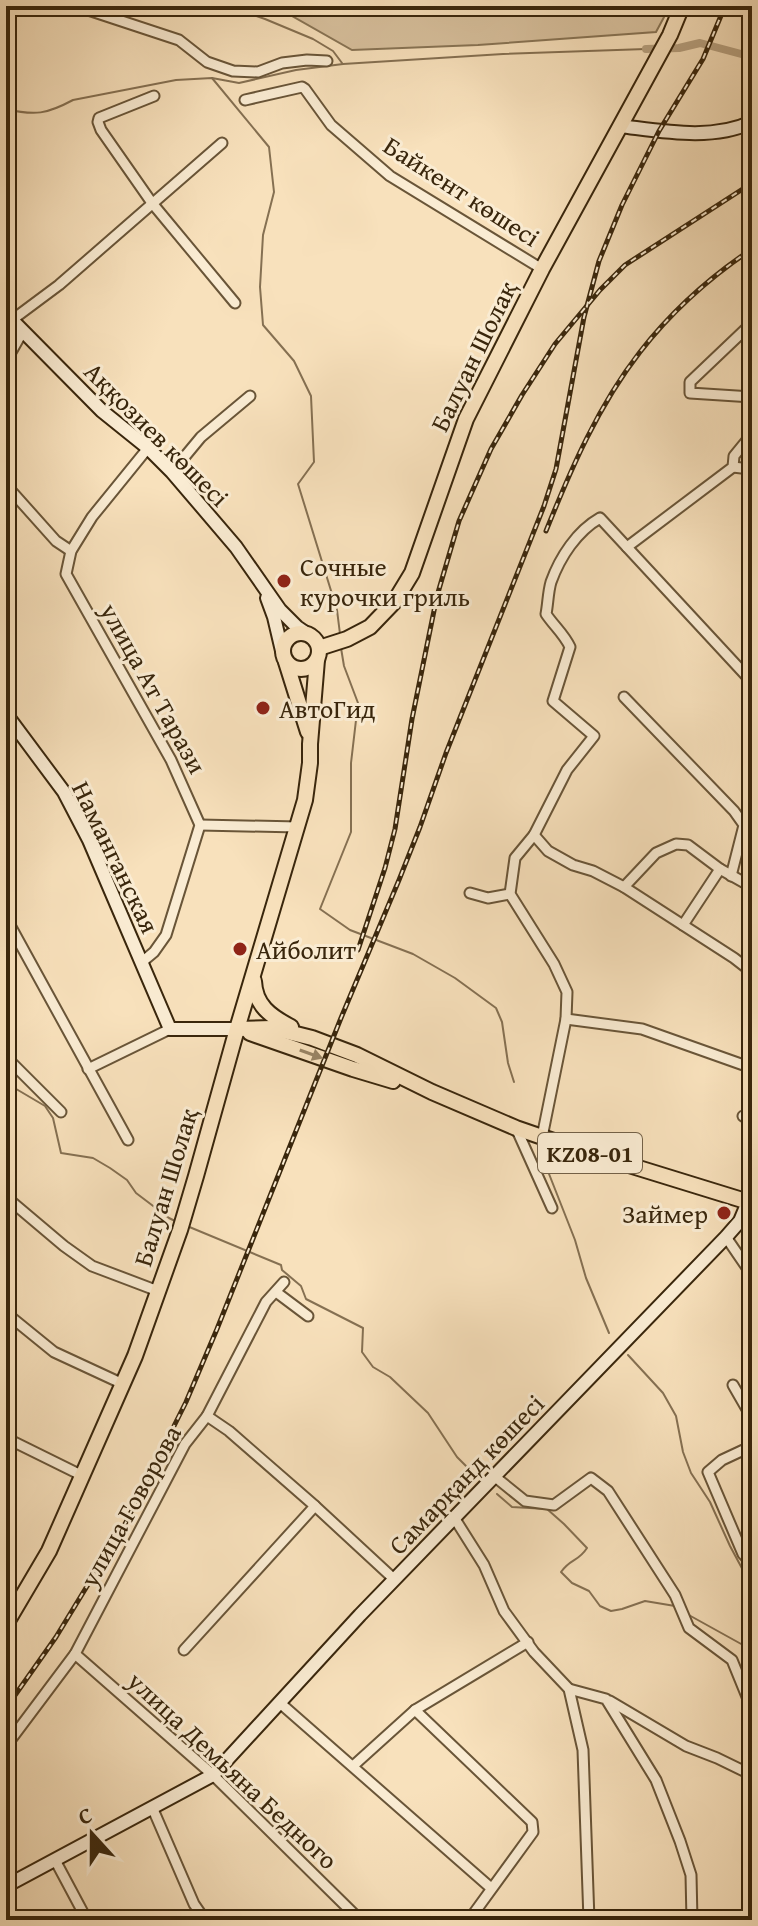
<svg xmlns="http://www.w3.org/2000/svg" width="758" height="1926" font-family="'Gentium Book Plus',serif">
  <rect width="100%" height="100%" fill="#f8e1bc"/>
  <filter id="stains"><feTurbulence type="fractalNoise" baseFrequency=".0025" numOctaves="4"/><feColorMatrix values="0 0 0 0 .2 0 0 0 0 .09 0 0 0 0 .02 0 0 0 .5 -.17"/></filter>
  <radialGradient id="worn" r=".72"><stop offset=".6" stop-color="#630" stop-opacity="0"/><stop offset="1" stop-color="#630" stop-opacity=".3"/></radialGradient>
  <polygon fill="#d8c19e" stroke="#887455" stroke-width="2" points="268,6 670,6 656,32 478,45 352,50 283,11"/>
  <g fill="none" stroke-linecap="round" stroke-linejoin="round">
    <g stroke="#857052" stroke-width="2">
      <polyline points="227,6 265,19 313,39 333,51 342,63"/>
      <polyline points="212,78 269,147 274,192 263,235 260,287 263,325 294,361 311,396 314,462 298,484 337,610 340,634"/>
      <path d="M6 109C35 116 47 114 73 100L176 80 212 78 239 83 296 70 343 64 503 54 646 49"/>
      <polyline points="341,648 344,666 358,703 351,763 351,832 320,909 350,930 413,954 455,978 496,1008 502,1022 508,1063 514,1082"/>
      <polyline points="6,1083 45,1106 53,1118 61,1153 93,1158 110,1168 127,1180 136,1193 169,1218 177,1222"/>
      <polyline points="540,1151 575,1240 586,1278 609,1333"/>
      <polyline points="187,1226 281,1265 282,1270 301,1286 306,1299 363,1328 362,1352 373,1367 390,1377 428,1413 457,1457 474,1474"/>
      <polyline points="628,1355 663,1393 676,1416 683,1452 691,1473 710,1502 730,1546 752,1587"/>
      <path d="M497 1494 512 1507 547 1509 564 1524 587 1548C578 1562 571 1558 561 1572L572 1583 589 1591 600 1606 611 1611 622 1609 645 1601 675 1606"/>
      <polyline points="687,1614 752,1650"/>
    </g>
    <polyline stroke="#b7a180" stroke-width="8" points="646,49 679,48 700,43 745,55 752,54"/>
    <g stroke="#695538" stroke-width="13">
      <g id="street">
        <polyline points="76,6 179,40 207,62 233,71 258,72 282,63 307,60 327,61"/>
        <polyline points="154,96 99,118 98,122 101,130 152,203 235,303"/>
        <polyline points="245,100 302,87 305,89 331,125 390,176 542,269"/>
        <polyline points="12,320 59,285 222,143"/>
        <polyline points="752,323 690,382 690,393 752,397"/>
        <polyline points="6,361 23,331"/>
        <polyline points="733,467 750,469 752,471"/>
        <polyline points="172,472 201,437 250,396"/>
        <polyline points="6,485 56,541 71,551"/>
        <polyline points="627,547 733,467 734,456 752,434"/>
        <polyline points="624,697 734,811 744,825 731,876"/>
        <polyline points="200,825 298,827"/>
        <polyline points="534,835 548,851 573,865 593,871 624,887 734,958 752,972"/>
        <polyline points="624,887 656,853 676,844 688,845 720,869 752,887"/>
        <polyline points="470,893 488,898 510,894"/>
        <polyline points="6,918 128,1140"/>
        <polyline points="683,925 720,869"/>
        <polyline points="142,962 154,952 166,935 200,825 171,760 66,574 71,551 92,517 148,448"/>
        <polyline points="566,1019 642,1029 752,1068"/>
        <polyline points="6,1057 61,1112"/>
        <polyline points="88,1069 170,1029"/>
        <polyline points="743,1116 752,1122"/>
        <polyline points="516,1128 552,1208"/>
        <path d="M542 1137 566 1019 567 992 554 964 510 894 515 858 534 835 567 770 594 736 553 701 570 647C564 634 554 626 546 614 548 604 548 592 551 582 560 557 577 531 600 518L752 682"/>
        <polyline points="6,1197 64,1246 92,1266 158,1291"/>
        <polyline points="726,1237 752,1275"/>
        <polyline points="276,1292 308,1316"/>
        <polyline points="6,1313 54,1352 123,1384"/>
        <polyline points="733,1385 752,1418"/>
        <polyline points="207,1416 229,1431 315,1506 395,1580"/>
        <polyline points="6,1438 83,1476"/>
        <polyline points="752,1446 722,1460 708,1472 743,1554 752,1564"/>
        <polyline points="494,1476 525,1501 554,1505 591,1478 608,1491 675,1595 689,1628 732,1660 752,1709"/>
        <polyline points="455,1519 484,1565 504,1611 534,1652 569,1689 583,1750 589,1920"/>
        <polyline points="184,1650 315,1506"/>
        <polyline points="75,1654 213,1775 360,1920"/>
        <polyline points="569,1689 606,1699 656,1780 680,1841 691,1875 692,1920"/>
        <polyline points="610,1701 686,1746 717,1758 752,1775"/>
        <polyline points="280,1703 491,1888"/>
        <polyline points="415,1710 532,1822 533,1832 469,1920"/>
        <polyline points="6,1746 75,1654 185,1444 207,1416 266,1302 284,1282"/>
        <polyline points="353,1766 415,1710 528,1642"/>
        <polyline points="152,1807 194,1904 205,1920"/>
        <polyline points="55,1860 87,1920"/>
      </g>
    </g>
    <g stroke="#39260c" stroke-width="16">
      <g id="secondary">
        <path d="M620 126C662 131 712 141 752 122"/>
        <polyline points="6,314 102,411 148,448 172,472 236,547 280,610 297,627 310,636"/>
        <polyline points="267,598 274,617 282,651"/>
        <polyline points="6,714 64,792 89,840 170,1029 237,1029"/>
        <polyline points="6,1595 18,1604"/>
        <polyline points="6,1886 213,1775 360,1615 726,1237 740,1221 748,1202"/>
      </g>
    </g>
    <g stroke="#39260c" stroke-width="18">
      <g id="primary">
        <circle cx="301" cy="651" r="18"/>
        <polyline points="319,648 347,639 370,627 395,601 412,573 466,419 542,269 670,35 682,6"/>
        <polyline points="286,662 308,732"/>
        <path d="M254 981C255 1005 270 1016 291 1027"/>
        <polyline points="237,1029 272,1028 312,1038 357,1055 432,1092 516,1128 577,1149 752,1203"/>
        <polyline points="250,1033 353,1069 393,1081"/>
        <polyline points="6,1624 49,1551 135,1356 180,1230 196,1176 237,1029 305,800 310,763 310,744 317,660"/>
      </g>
    </g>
    <use href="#street" stroke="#faecd3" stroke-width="9"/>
    <use href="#secondary" stroke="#faecd3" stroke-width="12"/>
    <use href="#primary" stroke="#f8e1bc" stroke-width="14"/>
    <g stroke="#39260c" stroke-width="5">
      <g id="rail">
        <path d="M546 531C571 469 598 406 640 352 671 312 710 277 752 249"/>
        <polyline points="358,950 385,868 395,829 412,719 437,596 459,521 491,449 522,395 555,344 600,290 625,265 752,183"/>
        <polyline points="6,1708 56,1637 125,1524 186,1402 217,1329 341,1018 399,880 420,827 446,753 544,506 556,469 584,317 599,261 622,205 659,131 703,59 725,6"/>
      </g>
    </g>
    <use href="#rail" stroke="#faecd3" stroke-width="2" stroke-dasharray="6" stroke-linecap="butt"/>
  </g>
  <defs><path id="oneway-solid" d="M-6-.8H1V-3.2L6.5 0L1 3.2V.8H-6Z" transform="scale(2)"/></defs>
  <use fill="#988464" href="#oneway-solid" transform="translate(311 1054) rotate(20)"/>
  <g fill="#8f2418" stroke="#faecd3" stroke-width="3">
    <circle cx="284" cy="581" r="8"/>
    <circle cx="263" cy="708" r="8"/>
    <circle cx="240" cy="949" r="8"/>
    <circle cx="724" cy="1213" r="8"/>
  </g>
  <g text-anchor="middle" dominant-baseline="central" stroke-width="6" stroke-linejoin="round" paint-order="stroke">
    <rect fill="#faecd3" stroke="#736148" stroke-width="2" x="538" y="1133" width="104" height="40" rx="6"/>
    <g font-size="24" font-weight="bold" fill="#39260c">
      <text x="590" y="1153">KZ08-01</text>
    </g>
    <g font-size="26" fill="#39260c" stroke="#faecd3">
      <text transform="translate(462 191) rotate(33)">Байкент көшесі</text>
      <text transform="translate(473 356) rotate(-64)">Балуан Шолақ</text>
      <text transform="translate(157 434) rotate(45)">Аққозиев көшесі</text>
      <text transform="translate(154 688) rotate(61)">улица Ат Тарази</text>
      <text transform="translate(116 857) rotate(64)">Наманганская</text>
      <text transform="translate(165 1187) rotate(-73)">Балуан Шолақ</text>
      <text transform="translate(466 1474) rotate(-46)">Самарқанд көшесі</text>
      <text transform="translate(130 1506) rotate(-61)">улица Говорова</text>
      <text transform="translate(233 1770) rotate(43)">улица Демьяна Бедного</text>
    </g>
    <g font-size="26" fill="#39260c" stroke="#faecd3" text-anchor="start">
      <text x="300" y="566">Сочные<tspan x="300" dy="30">курочки гриль</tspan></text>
      <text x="279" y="708">АвтоГид</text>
      <text x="256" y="949">Айболит</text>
      <text x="708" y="1213" text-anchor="end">Займер</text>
    </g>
  </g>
  <rect width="758" height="1926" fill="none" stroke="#f8e1bc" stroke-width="32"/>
  <rect x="8" y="8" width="742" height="1910" fill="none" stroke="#39260c" stroke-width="4"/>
  <rect x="16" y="16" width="726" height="1894" fill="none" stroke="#39260c" stroke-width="2"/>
  <g transform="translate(92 1834) rotate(339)" stroke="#faecd3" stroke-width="6" paint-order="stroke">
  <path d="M0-6L14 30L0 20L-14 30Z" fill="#39260c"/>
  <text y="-12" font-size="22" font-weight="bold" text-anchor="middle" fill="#39260c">С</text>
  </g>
  <rect width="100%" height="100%" filter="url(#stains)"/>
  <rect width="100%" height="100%" fill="url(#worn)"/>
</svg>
